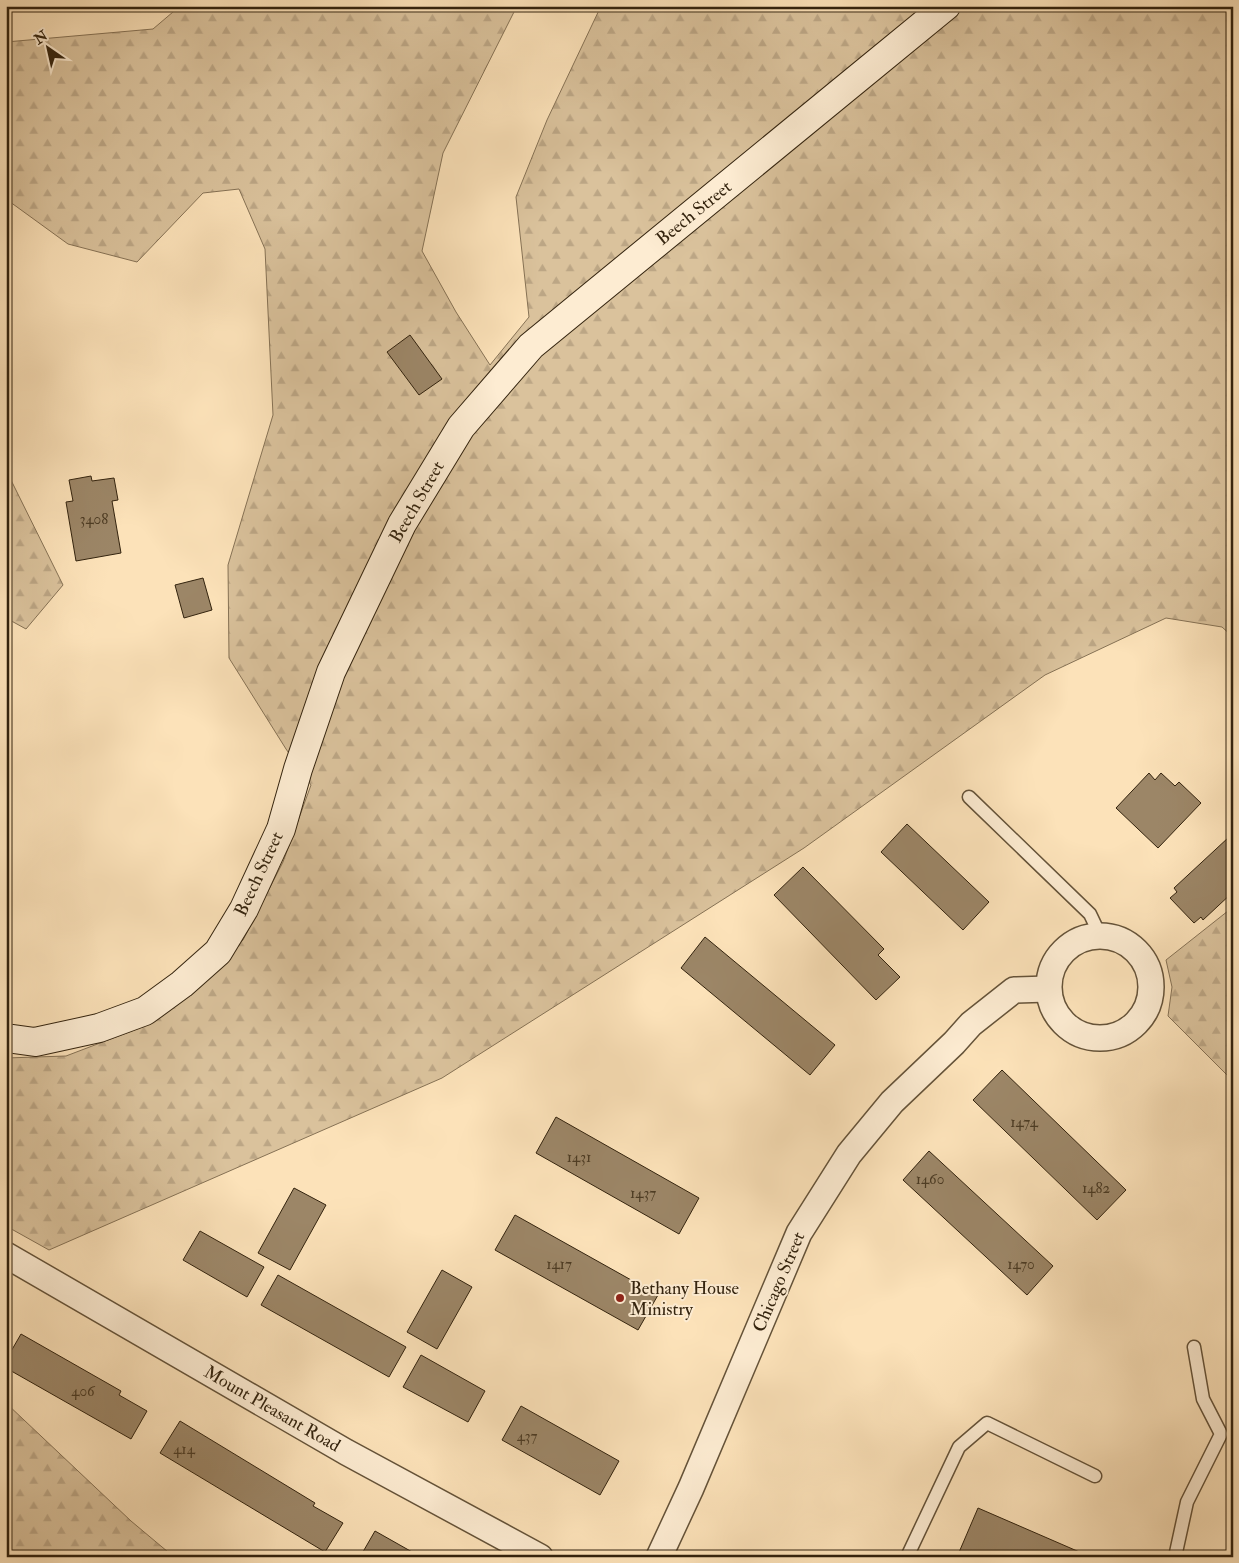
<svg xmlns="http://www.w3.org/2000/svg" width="1239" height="1563" font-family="'IM FELL Double Pica',serif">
  <defs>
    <pattern id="forest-firs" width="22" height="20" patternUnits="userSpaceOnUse" patternTransform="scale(1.25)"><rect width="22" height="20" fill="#dac29c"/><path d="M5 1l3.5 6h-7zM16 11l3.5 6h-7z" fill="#bca685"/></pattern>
  </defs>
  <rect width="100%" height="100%" fill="#fce2b9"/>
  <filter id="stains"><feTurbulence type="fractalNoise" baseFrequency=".004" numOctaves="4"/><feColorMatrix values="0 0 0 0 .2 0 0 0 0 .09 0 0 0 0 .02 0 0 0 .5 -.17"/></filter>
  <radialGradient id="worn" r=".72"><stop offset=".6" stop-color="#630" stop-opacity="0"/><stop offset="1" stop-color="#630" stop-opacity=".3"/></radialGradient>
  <g fill="url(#forest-firs)" stroke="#867255">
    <polygon points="180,6 517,6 443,153 422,251 456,312 490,365 529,317 516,197 547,120 601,6 1233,6 1233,637 1222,627 1166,618 1045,675 804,848 442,1078 49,1250 6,1226 6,1058 66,1056 142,1027 194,990 243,940 283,862 311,785 286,749 229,658 228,565 273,415 265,249 239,189 203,193 137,262 68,244 6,199 6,42 153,29"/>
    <polygon points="6,470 63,585 26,629 6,618"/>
    <polygon points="1233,907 1233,1081 1168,1016 1172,987 1166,960"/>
    <polygon points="6,1403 131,1521 174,1557 6,1557"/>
  </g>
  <g fill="#9c8667" stroke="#33230e">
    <polygon points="410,335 442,379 419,395 387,352"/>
    <polygon points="91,476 92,481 114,478 118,500 112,501 121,553 76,561 66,502 73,501 69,480"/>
    <polygon points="203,578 212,610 184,618 175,585"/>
    <polygon points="1149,773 1155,780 1161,773 1175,786 1179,782 1201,803 1158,848 1116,808"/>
    <polygon points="907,824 989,902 963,930 881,852"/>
    <polygon points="1229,837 1233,841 1233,892 1203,920 1201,917 1194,923 1170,898 1177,892 1174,888"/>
    <polygon points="803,867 884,949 878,955 900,977 876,1000 774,895"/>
    <polygon points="705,937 835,1045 810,1075 681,968"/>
    <polygon points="1002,1070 1126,1190 1097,1220 973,1100"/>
    <polygon points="556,1117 699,1198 679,1234 536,1153"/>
    <polygon points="929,1151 1053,1266 1027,1295 903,1180"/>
    <polygon points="294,1188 326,1205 290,1270 258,1253"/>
    <polygon points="515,1215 658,1295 638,1330 495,1250"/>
    <polygon points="200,1231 264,1267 247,1297 183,1260"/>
    <polygon points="442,1270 472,1287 437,1349 407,1332"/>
    <polygon points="278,1275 406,1347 389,1377 261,1305"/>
    <polygon points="21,1334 121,1391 119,1395 147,1411 131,1439 6,1368 6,1360"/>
    <polygon points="421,1355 485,1391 468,1422 403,1387"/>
    <polygon points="521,1406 619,1461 600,1495 502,1440"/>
    <polygon points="180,1421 315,1503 313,1506 343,1523 325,1552 160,1453"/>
    <polygon points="978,1508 1091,1557 957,1557"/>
    <polygon points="375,1531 421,1557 360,1557"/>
  </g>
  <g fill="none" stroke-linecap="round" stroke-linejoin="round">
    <g stroke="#655339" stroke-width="15">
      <g id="lane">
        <polyline points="969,797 1090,914 1100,935"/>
        <polyline points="907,1557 959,1447 987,1423 1095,1476"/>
        <polyline points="1175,1557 1187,1502 1221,1434 1203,1399 1194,1347"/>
      </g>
    </g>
    <g stroke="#655339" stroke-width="28">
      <g id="street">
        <circle cx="1100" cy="987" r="51"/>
        <polyline points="6,1255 346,1452 540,1557"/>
        <polyline points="659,1557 691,1488 799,1233 849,1154 892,1102 954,1043 971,1024 1014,990 1048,989"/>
      </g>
    </g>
    <g stroke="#33230e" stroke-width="30">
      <polyline id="secondary" points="6,1038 35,1042 99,1028 145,1011 182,984 218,952 244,909 281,829 298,769 331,672 402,524 461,427 531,346 946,6"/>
    </g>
    <use href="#lane" stroke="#fdecd2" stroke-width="12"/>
    <use href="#street" stroke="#fdecd2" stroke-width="25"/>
    <use href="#secondary" stroke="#fdecd2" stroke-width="28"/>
  </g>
  <circle fill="#8f2418" stroke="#fdecd2" stroke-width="2" cx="620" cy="1298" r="5"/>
  <g text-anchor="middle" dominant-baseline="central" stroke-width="4" stroke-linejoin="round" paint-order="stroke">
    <g font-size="15" fill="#4d3c24">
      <text x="94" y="519">3408</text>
      <text x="1024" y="1122">1474</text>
      <text x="579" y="1157">1431</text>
      <text x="930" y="1179">1460</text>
      <text x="1096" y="1188">1482</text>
      <text x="643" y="1193">1437</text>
      <text x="559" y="1264">1417</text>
      <text x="1021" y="1264">1470</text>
      <text x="83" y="1391">406</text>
      <text x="527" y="1436">437</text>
      <text x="184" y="1449">414</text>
    </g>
    <g font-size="18" fill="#33230e" stroke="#fdecd2">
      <text transform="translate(694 213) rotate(-39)">Beech Street</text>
      <text transform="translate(417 502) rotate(-60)">Beech Street</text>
      <text transform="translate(259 874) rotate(-65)">Beech Street</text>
      <text transform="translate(779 1282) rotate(-67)">Chicago Street</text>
      <text transform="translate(272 1409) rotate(30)">Mount Pleasant Road</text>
    </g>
    <g font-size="18" fill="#33230e" stroke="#fdecd2" text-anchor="start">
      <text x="630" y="1288">Bethany House<tspan x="630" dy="21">Ministry</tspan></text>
    </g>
  </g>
  <rect width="1239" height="1563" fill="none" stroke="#fce2b9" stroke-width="25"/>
  <rect x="8" y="8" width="1224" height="1548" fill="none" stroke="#33230e" stroke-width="2.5"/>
  <rect x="12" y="12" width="1214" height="1538" fill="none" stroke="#33230e"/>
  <g transform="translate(48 48) rotate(326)" stroke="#fdecd2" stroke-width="4" paint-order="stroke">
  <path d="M0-4L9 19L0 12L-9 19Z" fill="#33230e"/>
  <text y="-8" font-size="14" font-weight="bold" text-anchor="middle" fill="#33230e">N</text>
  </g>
  <rect width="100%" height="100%" filter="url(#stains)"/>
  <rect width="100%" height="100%" fill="url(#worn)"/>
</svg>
